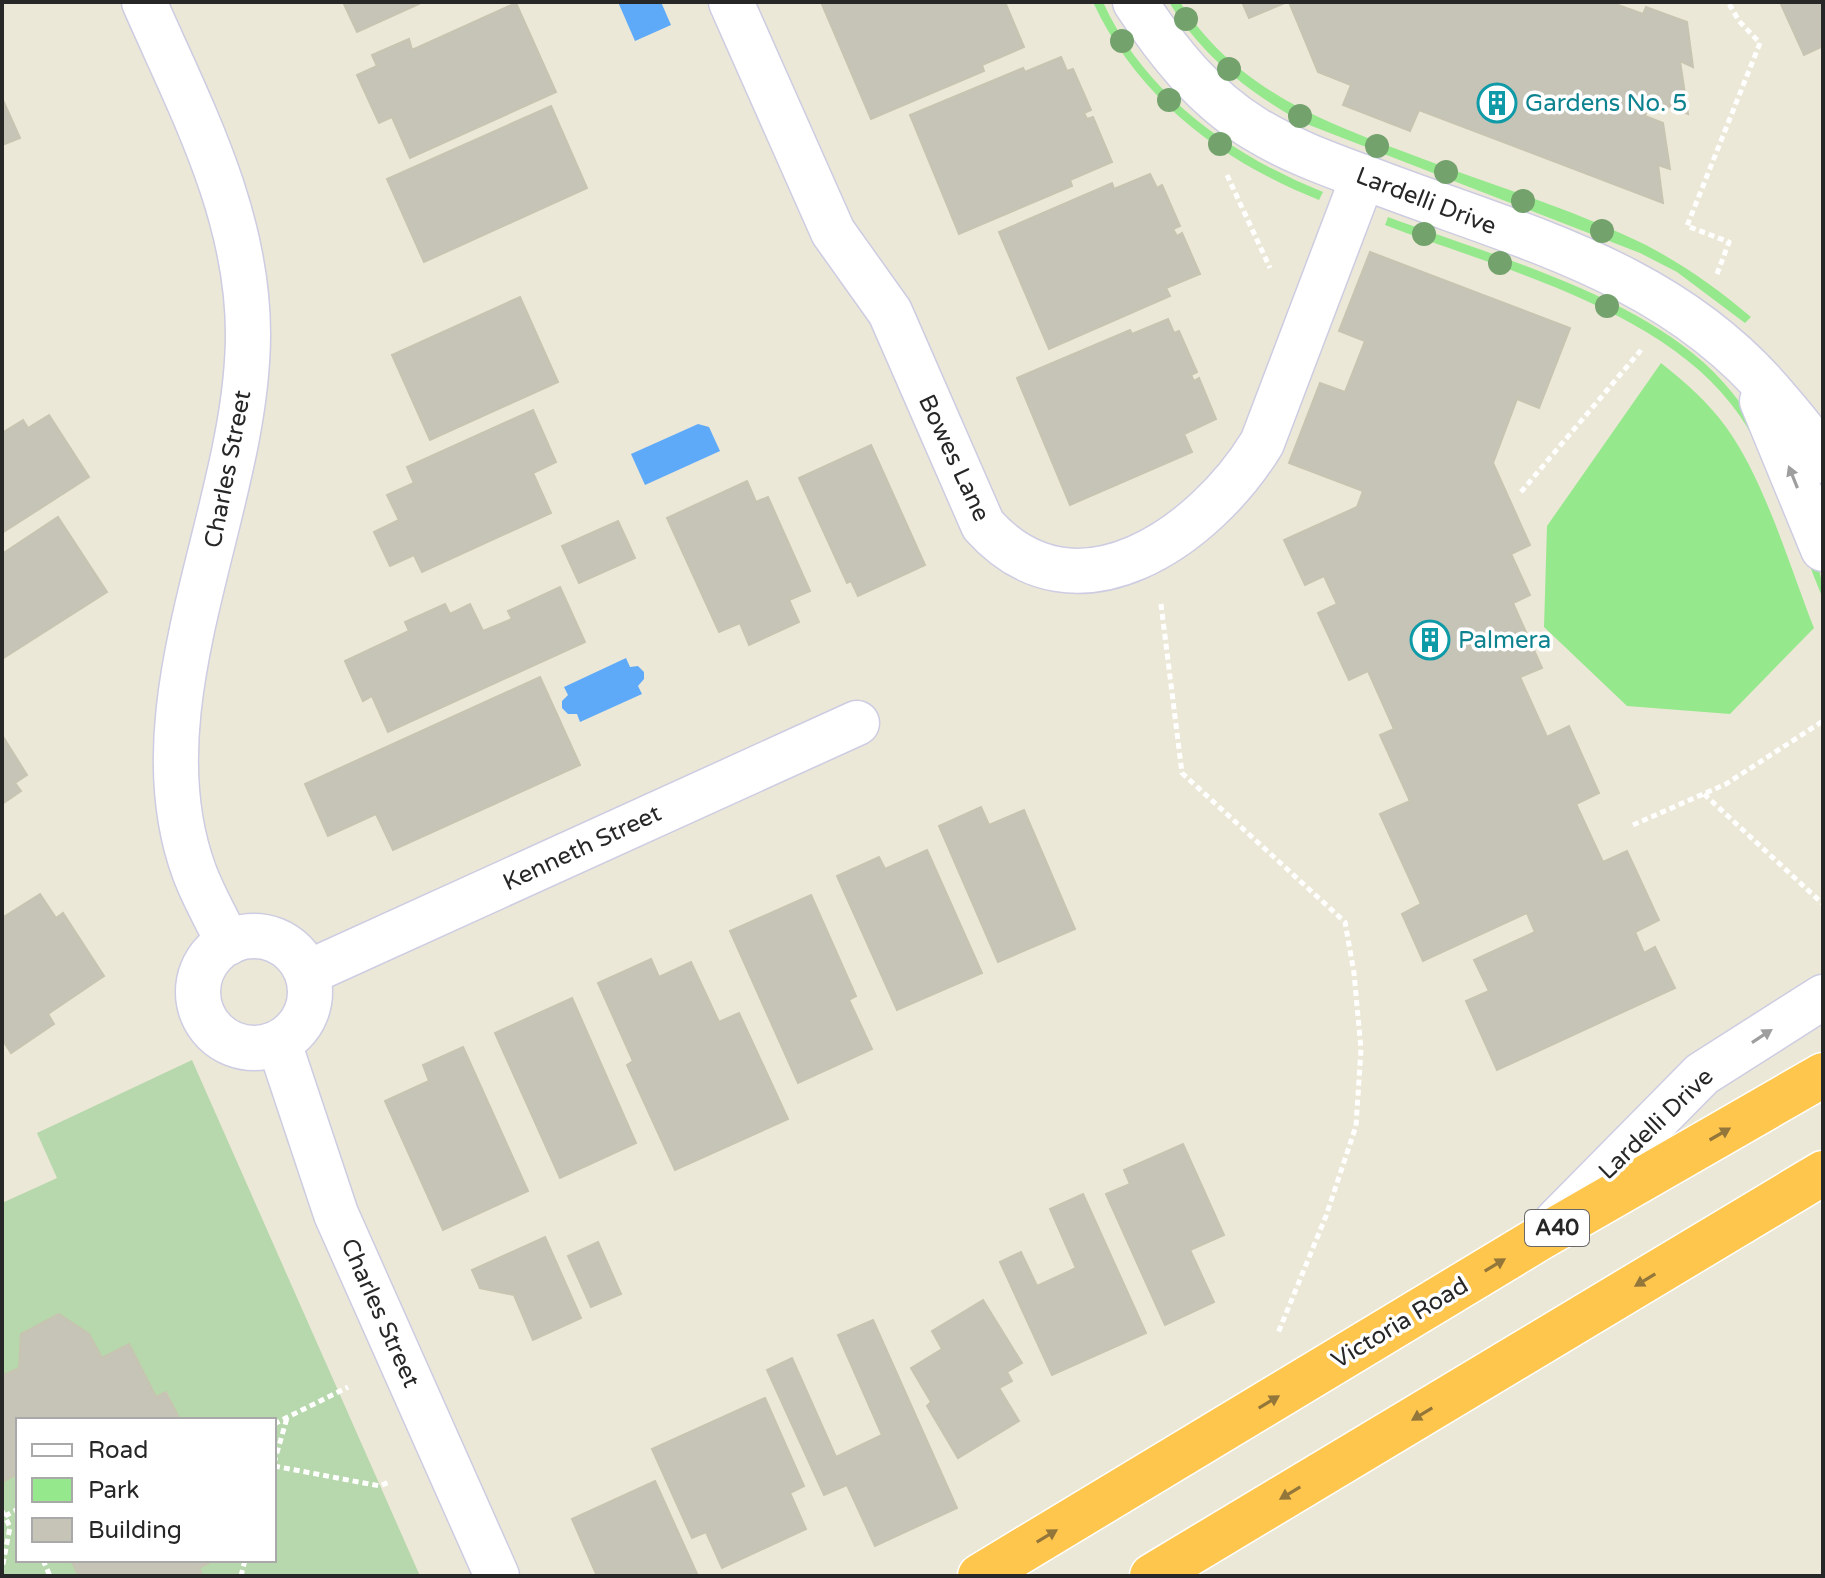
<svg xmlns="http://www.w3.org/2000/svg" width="1825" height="1578" font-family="'Varela Round',sans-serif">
  <rect width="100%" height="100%" fill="#ece8d7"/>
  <g fill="#96e88d">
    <path d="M1093 2H1103C1145 95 1231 155 1323 192L1319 200C1223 162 1138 99 1093 2Z"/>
    <path d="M1169 2H1180C1233 85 1314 118 1402 151 1482 182 1568 207 1646 245 1684 265 1718 289 1751 317L1745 323 1677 272 1640 253 1304 123C1249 93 1202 56 1169 2Z"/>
    <path d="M1388 217C1493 256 1648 297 1723 382 1754 416 1776 459 1793 502 1806 534 1823 565 1823 599 1798 538 1777 472 1740 416 1668 310 1500 269 1385 225Z"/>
    <path d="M1661 363C1685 382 1708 402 1726 427 1764 479 1790 567 1814 628L1730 714 1627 706 1544 627 1547 526Z"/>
  </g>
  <g fill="#b7d7ac">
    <polygon points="192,1060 420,1576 203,1576 199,1568 214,1560 274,1560 274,1420 180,1420 167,1392 156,1397 129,1344 102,1358 19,1368 2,1376 2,1203 57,1178 37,1133"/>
    <polygon points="18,1474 18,1560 71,1560 79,1576 2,1576 2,1482"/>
  </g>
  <g fill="#5eaaf9">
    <polygon points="618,2 661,2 671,25 635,41"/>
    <polygon points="698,424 709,427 720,451 645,485 631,454"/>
    <polygon points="626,658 630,667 638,666 644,672 644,679 638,686 642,694 580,722 577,714 568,714 562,708 562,701 568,695 564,687"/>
  </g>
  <g fill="#c6c4b7" stroke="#c7c4b1" stroke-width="2">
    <polygon points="343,2 423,2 357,32"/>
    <polygon points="821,2 1005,2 1024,47 982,65 984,71 871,119"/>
    <polygon points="1242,2 1287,2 1249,18"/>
    <polygon points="1289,2 1610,2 1643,14 1646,7 1687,22 1693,67 1680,61 1688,114 1651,100 1645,116 1663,123 1670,169 1658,165 1663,203 1419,110 1410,131 1343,105 1351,85 1318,72"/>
    <polygon points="1780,2 1823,2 1823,46 1804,55"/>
    <polygon points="516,3 556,92 410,158 392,117 379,123 357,75 377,66 372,55 409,39 412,50"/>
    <polygon points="1061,57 1067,71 1073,69 1091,110 1084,113 1087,119 1093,117 1112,162 1070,180 1072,186 959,234 910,115 1023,68 1025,72"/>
    <polygon points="2,98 20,138 2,145"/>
    <polygon points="551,106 587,188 424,262 387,179"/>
    <polygon points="1150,174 1157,188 1162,185 1180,226 1173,229 1177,236 1182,233 1200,274 1166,288 1170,296 1049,349 999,232 1112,183 1114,189"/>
    <polygon points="1370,252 1570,328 1539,408 1517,399 1493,463 1530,545 1511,554 1530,595 1513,603 1542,668 1520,677 1547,737 1569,726 1599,793 1576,804 1603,862 1627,851 1659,920 1635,932 1644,953 1655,947 1675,988 1497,1070 1466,1001 1489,991 1474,960 1535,932 1527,913 1423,961 1402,914 1421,904 1380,814 1410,801 1380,735 1394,729 1368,671 1349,680 1318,613 1337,604 1324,576 1305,585 1284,540 1357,507 1363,491 1289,463 1320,383 1345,392 1365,341 1339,331"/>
    <polygon points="520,297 558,382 430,440 392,355"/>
    <polygon points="1168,319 1174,333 1179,331 1197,372 1191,375 1194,381 1199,378 1216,419 1184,434 1192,452 1070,505 1017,378 1130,330 1132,334"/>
    <polygon points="533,410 556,462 533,473 551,513 422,572 414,555 390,566 374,532 399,520 387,495 414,483 407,467"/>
    <polygon points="49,415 89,477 2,533 2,433 23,420 28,428"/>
    <polygon points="871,445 925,565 858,596 851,581 847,583 799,478"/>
    <polygon points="747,481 756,502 768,497 810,591 789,600 799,622 749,645 740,623 719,632 667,518"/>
    <polygon points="58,517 107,592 2,659 2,554"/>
    <polygon points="618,521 635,558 579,583 562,546"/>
    <polygon points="560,587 585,642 388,732 372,696 363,701 345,661 409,631 405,622 445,604 450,614 470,604 483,631 512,619 508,611"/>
    <polygon points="540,677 580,765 393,850 376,814 328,836 305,784"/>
    <polygon points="2,735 27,775 15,783 21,791 2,804"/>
    <polygon points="981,807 989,825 1024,810 1075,929 998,962 939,826"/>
    <polygon points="927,850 982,973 897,1010 837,876 879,857 885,869"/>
    <polygon points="40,894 56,918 63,913 104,976 48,1014 54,1024 11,1053 2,1039 2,918"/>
    <polygon points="811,895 856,996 849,1000 872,1049 798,1083 730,931"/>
    <polygon points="651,959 659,977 691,962 719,1022 739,1013 788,1119 675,1170 627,1065 633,1061 598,983"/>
    <polygon points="572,998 636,1143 560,1178 495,1033"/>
    <polygon points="463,1047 528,1191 443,1230 385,1101 429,1081 423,1065"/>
    <polygon points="1183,1144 1224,1235 1190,1250 1214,1302 1165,1325 1106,1194 1130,1184 1124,1170"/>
    <polygon points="1083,1194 1146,1333 1052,1375 1000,1262 1021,1252 1037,1286 1076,1268 1050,1209"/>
    <polygon points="545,1237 581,1318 533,1340 514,1295 480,1288 472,1270"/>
    <polygon points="598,1242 621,1294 591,1307 568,1256"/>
    <polygon points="983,1300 1022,1363 1007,1372 1012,1381 999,1388 1019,1421 958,1458 927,1406 931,1402 911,1368 942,1349 932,1331"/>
    <polygon points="59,1314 89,1334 102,1358 129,1344 156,1397 166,1392 180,1420 18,1420 18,1474 2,1482 2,1376 19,1368 21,1334"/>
    <polygon points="873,1320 957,1508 875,1546 847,1485 824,1495 767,1370 792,1358 836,1457 882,1435 838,1335"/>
    <polygon points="765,1398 804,1486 790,1493 806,1529 722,1568 706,1532 692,1538 652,1449"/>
    <polygon points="655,1481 698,1576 597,1576 572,1519"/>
    <polygon points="71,1560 214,1560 199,1568 203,1576 79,1576"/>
  </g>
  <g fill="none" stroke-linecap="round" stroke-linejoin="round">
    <g stroke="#cdcce2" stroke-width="47">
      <g id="minor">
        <path d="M144 2C191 109 248 214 248 334 248 507 132 702 194 871 203 896 217 919 228 943"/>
        <path d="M731 2 833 232 890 312 983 525C1076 629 1205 536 1262 443L1363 177"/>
        <path d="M1135 2C1167 51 1204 98 1255 129 1294 153 1339 168 1382 184 1528 239 1673 274 1776 398 1793 418 1810 437 1823 461"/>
        <polyline points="1762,401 1823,549"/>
        <circle cx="254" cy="992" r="56"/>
        <polyline points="307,973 857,723"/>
        <polyline points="279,1043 336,1214 497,1576"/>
        <polyline points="1556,1222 1702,1074 1823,997"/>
      </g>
    </g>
    <g stroke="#fff" stroke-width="47">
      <g id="highway">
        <polyline points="980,1576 1540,1238 1823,1075"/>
        <polyline points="1152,1576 1823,1173"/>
      </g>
    </g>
    <g stroke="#fff" stroke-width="5" stroke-dasharray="6 4" stroke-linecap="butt">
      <polyline points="1227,175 1270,268"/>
      <polyline points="1717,274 1729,242 1687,226 1760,43 1739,21 1728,2"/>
      <polyline points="1521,492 1641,350"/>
      <polyline points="1161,604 1182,773 1345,922 1354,973 1361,1049 1356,1126 1326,1216 1278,1333"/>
      <polyline points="1704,794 1823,904"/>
      <polyline points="1633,825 1726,784 1823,721"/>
      <polyline points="274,1424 348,1387"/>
      <polyline points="274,1463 287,1418"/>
      <polyline points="274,1466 380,1486 391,1481"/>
      <polyline points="2,1511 10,1527 2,1569"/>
      <polyline points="5,1516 18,1509"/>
      <polyline points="43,1560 50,1576"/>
      <polyline points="241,1576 245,1560"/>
    </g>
    <use href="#minor" stroke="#fff" stroke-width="44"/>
    <use href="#highway" stroke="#ffc64e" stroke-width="44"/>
  </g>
  <g fill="#74a26d">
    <circle cx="1186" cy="19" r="12"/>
    <circle cx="1122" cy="41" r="12"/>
    <circle cx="1229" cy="69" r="12"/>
    <circle cx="1169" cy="100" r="12"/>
    <circle cx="1300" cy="116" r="12"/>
    <circle cx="1220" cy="144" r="12"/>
    <circle cx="1377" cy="146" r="12"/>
    <circle cx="1446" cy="172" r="12"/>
    <circle cx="1523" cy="201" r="12"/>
    <circle cx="1602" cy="231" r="12"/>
    <circle cx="1424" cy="234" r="12"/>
    <circle cx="1500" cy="263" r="12"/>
    <circle cx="1607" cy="306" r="12"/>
  </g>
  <defs><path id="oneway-solid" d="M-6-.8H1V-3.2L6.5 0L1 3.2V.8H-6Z" transform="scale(2)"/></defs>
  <g fill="#9e9e9e">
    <use href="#oneway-solid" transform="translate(1793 477) rotate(-112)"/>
    <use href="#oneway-solid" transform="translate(1762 1036) rotate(-33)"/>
  </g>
  <g fill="#93763a">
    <use href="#oneway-solid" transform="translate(1720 1134) rotate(-30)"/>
    <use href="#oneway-solid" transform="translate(1495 1265) rotate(-31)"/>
    <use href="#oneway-solid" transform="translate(1645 1280) rotate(149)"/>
    <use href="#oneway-solid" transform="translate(1269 1402) rotate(-31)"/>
    <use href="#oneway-solid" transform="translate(1422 1414) rotate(149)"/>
    <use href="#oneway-solid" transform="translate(1290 1493) rotate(149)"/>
    <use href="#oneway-solid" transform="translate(1047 1536) rotate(-31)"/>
  </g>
  <defs>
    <g id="building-ring" transform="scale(2)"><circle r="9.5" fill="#fff" stroke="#0f9aa8" stroke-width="1.5"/><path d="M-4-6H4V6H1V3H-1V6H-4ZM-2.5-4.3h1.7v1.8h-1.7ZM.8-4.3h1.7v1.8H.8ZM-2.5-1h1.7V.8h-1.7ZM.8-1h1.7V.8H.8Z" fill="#0f9aa8"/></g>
  </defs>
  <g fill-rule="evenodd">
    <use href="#building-ring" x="1497" y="103"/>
    <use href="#building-ring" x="1430" y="640"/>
  </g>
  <g text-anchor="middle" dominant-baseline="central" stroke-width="7" stroke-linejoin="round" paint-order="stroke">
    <rect fill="#fff" stroke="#686868" stroke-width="2" x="1525" y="1210" width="64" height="36" rx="6"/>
    <g font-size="22" font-weight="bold" fill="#272727">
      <text x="1557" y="1228">A40</text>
    </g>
    <g font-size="24" fill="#0d838f" stroke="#fff" text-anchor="start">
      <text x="1525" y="103">Gardens No. 5</text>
      <text x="1458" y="640">Palmera</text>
    </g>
    <g font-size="24" fill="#272727" stroke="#fff">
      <text transform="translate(1426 201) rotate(21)">Lardelli Drive</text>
      <text transform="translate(954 458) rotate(65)">Bowes Lane</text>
      <text transform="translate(228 469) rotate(-79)">Charles Street</text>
      <text transform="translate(582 848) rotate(-25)">Kenneth Street</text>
      <text transform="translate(1656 1124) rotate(-44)">Lardelli Drive</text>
      <text transform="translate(380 1313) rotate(66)">Charles Street</text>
      <text transform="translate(1400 1323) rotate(-31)">Victoria Road</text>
    </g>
  </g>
  <rect width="1825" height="1578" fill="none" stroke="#272727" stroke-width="8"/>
  <rect x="16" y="1418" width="260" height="144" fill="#ffffff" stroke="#a9a9a9" stroke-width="2"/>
  <rect x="32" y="1444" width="40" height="12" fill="#ffffff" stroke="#a9a9a9" stroke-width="2"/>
  <text x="88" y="1458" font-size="24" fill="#272727">Road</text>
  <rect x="32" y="1478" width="40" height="24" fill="#96e88d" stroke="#a9a9a9" stroke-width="2"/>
  <text x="88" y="1498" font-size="24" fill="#272727">Park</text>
  <rect x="32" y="1518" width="40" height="24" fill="#c6c4b7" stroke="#a9a9a9" stroke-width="2"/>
  <text x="88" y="1538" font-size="24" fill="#272727">Building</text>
</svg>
